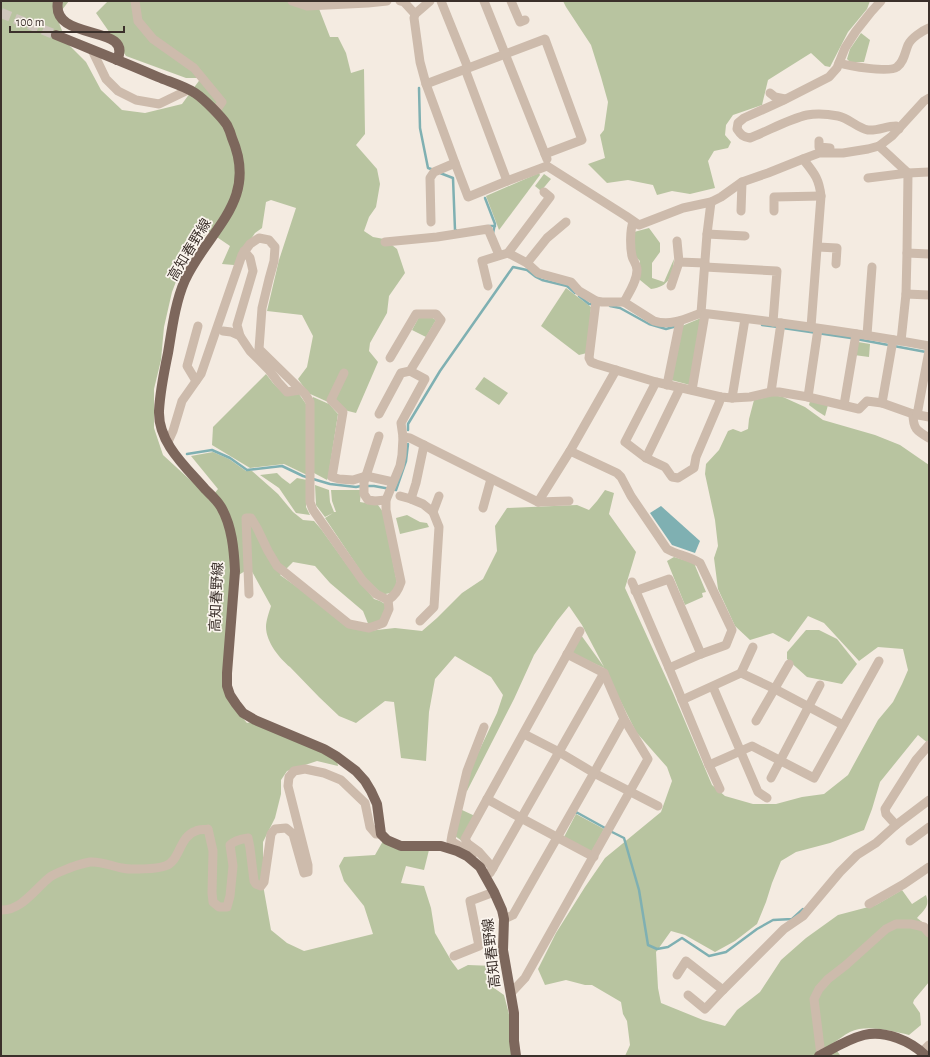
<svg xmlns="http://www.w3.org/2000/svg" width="930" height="1057" font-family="'Alegreya Sans','Noto Sans JP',sans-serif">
  <rect width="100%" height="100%" fill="#f4ebe1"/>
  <g fill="#b8c4a0">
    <path d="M1 1H69L58 15 57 18 67 43 86 62 101 90 122 110 145 113 182 104 201 78H186L126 56 96 13 108 1H345H316L330 37H338L346 53 351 73 364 69 365 134 356 145 377 169 380 184 376 207 369 217 364 231 373 237 384 239 397 249 405 273 389 296 387 313 370 343 369 351 378 362 356 413 348 411 308 393 298 379 307 367 313 336 302 315 267 311 279 260 296 208 271 200 266 202 262 228 255 233 234 265 222 264 230 246 208 231 182 266 172 292 164 327 161 360 154 389V428L163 455 200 489 209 500 218 489 191 456 213 452 229 459 246 471H252L278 494 293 512 303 520 314 521 321 529 347 565 374 599 380 601 385 604 386 610 381 621 369 626 363 611 330 583 315 566 293 562 280 575 310 596 368 631 395 628 422 631 437 618 462 593 483 579 497 551 495 526 507 508 577 505 589 510 597 501 605 490 614 493 609 514 636 552 625 588 673 693 712 785 725 796 753 804H776L802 797 824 794 848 775 878 720 893 702 902 684 908 670 903 649 878 647 859 661 824 623 808 616 789 642 773 633 750 640 735 626 718 589 714 558 718 546 715 520 705 474 706 464 719 450 728 431 733 429 741 432 748 429 749 419 754 400 771 396H778L783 397 805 407 823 420 875 435 900 445 929 465V744L918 735 880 782 872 809 864 830 830 843 796 852 781 861 772 883 766 902 757 924 735 941 715 952 685 935 671 931 656 952 658 988 661 1003 703 1020 725 1026 737 1010 760 992 781 960 806 938 838 915 876 905 902 890 912 904 926 895C930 906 925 909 917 918L929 927V982L914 1000 913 1003 920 1013 921 1025 909 1035C891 1031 867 1024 850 1032 844 1035 838 1040 832 1044L840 1055 842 1056H625L630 1045 627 1021 623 1014 621 1002 592 985H585L566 980 545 985 538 969 556 933 585 887 605 858 661 812 672 781 667 767 636 732 604 668 572 653 581 635 604 667 582 625 569 606 557 621 534 655 514 699 467 791 463 792 470 770 497 713 503 695 491 677 455 656 435 679 429 712 426 761 401 758 394 702 385 701 356 723 339 716 319 697 290 667C280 659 266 642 266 627 266 621 269 612 271 606L250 568 237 576 224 673 235 709 247 723 252 722 307 745 337 761 338 766 317 761 287 771 281 780V794L275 818 263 842V885L271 930 287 943 304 951 373 934 364 906 344 881 339 866 344 857 375 855 383 841 429 850 424 870 406 866 401 883 424 886 431 908 435 933 452 962 458 970 468 965 494 966V988L504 995 510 1018 511 1056H1Z"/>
    <polygon points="563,1 870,1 867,9 848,32 830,67 825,66 811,53 768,80 762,105 733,115 726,125 725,135 731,142 728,148 714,151 708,161 715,188 690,194 672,191 657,195 653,185 628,180 607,183 588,164 605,158 600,135 604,130 608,102 601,77 591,45 566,7"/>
    <polygon points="861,33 870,40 864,62 850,62 847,59 850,49"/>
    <polygon points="539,173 540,175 499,230 486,196"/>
    <polygon points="544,174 551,179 541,191 535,186"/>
    <path d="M649 228 660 243V252L652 263V278L664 282 674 259C673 275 669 287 651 289L640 280V261L635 256 634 232Z"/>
    <polygon points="566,288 591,307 587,353 579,355 541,326"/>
    <polygon points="419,317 431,317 436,320 426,337 412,330"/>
    <polygon points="701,318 690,385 671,380 682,326"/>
    <polygon points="858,342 870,344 869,357 854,355"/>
    <polygon points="266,374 273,383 283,393 299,394 306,404 307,475 284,464 250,468 212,445 213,427"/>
    <polygon points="484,377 508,393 499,405 475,389"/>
    <polygon points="313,397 329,404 338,414 328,478 327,480 314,473"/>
    <polygon points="810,401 828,405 825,416 817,411 809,405"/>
    <polygon points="277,473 282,478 290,484 297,478 307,480 306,507 310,515 296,513 279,488 260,475"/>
    <path d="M315 485 329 490 330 502 334 512H336L332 501 331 490H361L360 502 378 505 383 512 397 583C393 592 392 594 382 594L366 579 325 518 333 513 325 517 316 505Z"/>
    <polygon points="407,515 420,522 427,523 429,527 400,534 396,518"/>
    <polygon points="674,557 694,563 706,592 702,593 703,597 685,605 667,561"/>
    <polygon points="806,630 819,630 837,639 857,664 842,684 807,677 787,659 787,652"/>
    <polygon points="462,810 475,816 462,841 455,836"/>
    <polygon points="576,814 604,829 591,853 564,837"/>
  </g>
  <polygon fill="#7fb0b2" points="661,506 700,541 695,553 672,545 650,513"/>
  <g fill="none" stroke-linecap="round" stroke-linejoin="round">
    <g stroke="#7fb0b2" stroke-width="2.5">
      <polyline points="419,88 420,128 428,168 434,170"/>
      <polyline points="440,173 453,178 455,230 456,230"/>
      <polyline points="485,198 495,224 493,233"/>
      <polyline points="489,226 495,226"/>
      <polyline points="579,296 589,304 593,304"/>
      <polyline points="610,306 620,308 649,324 666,329 677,326"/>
      <polyline points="762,325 778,327"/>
      <polyline points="783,328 851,338 926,352"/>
      <polyline points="408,430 408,424 440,371 513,267 527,270 536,277 542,280 567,286 575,293"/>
      <polyline points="187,454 212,450 230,458 247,470 282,466 303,476 330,484 356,487 361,486"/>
      <polyline points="366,486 374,486 396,490 406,461 408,444"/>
      <polyline points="576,813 576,812 605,828"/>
      <polyline points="612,832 624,838 639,890 648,945 657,949 668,947 682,938 709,956 726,952 757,929 773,920 792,919 803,909"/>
    </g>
    <polyline stroke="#cfc6bd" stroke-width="10" stroke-dasharray="10 5" stroke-linecap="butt" points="1,13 56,35"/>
    <g stroke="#cdbbac" stroke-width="9">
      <polyline points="135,1 138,21 153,39 194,68 222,102 215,112"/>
      <polyline points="292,1 307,6 368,3 387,1"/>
      <polyline points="400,1 404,2 415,14"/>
      <polyline points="441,1 468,68"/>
      <polyline points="484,1 547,159"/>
      <polyline points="511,1 520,22 525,20"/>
      <path d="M881 1 871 12 856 31 845 48 837 68 829 77 782 101 744 118 738 123 737 129C741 135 743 137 750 138 768 131 789 119 807 115 817 113 828 114 838 116 849 118 857 128 868 130 878 131 886 126 896 126L899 129"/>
      <polyline points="92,50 106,79 118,91 136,100 159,104 188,90"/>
      <path d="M839 63C849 66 889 73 897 67 904 62 905 52 908 45 911 38 922 31 929 28"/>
      <polyline points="465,69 507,181 547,166"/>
      <polyline points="426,84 420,62 414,18 415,14 430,1"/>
      <polyline points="770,93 775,97 785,99"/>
      <polyline points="819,141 819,147 830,148"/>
      <polyline points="879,146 908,173 907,253 906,294 901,341"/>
      <path d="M803 159C814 173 819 178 821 196L811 327"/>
      <polyline points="455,163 426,84 545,39 582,140 545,154"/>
      <polyline points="547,166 626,216 639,225 683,208 711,202 721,197 742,182 768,173 803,159 819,153 843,153 868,149 879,146 892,136 924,101 929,98"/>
      <polyline points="868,178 908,173 929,172"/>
      <path d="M711 202 707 234 701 313C777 322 853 332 929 346"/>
      <polyline points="741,211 742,182"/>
      <polyline points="774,211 774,197 821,196"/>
      <polyline points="431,222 430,178 434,172 455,163 468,197 507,181"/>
      <polyline points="707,234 745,236"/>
      <polyline points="677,241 679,262 705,263"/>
      <polyline points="385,242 437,237 488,229 499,255"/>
      <polyline points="818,247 837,248 836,264"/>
      <path d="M508 253 527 263 538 273 571 282 579 291 596 301 602 302H624L654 321C671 326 685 319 701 313"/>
      <polyline points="907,253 929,254"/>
      <polyline points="527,263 547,238 566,222"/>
      <polyline points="705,267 777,271 773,322"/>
      <polyline points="488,286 482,261 508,253 550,197 544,192"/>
      <polyline points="671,286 679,262"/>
      <polyline points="906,294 929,295"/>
      <polyline points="596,301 589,358 591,362 596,364 656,382 721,397 732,398 750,397 771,392 779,392 808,397 859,409 867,401 882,403 913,414 929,417"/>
      <path d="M624 302C629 293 637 281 637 270 637 264 633 261 632 256 630 247 630 230 633 222"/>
      <polyline points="223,331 231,332 240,336 250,351 269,370 278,382 287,392 300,390"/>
      <polyline points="867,335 872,267"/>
      <polyline points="240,336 237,325 253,271 250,258 244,251"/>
      <polyline points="344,373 331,400 343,412 332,477 339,479 353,480 366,476 393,482"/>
      <polyline points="196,381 187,366 198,326"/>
      <polyline points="656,382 625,442 646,458 665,467 672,477 678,478 694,468 696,457 719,403 721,397"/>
      <polyline points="667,385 680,321"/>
      <polyline points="692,390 705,314"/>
      <polyline points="771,392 781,323"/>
      <polyline points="808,397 818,329"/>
      <polyline points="732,398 745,319"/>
      <polyline points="882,403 893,340"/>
      <polyline points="844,405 856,334"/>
      <polyline points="379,414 401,373 410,371 441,320 436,314 416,314 390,358"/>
      <path d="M913 414C913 429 917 431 929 438"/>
      <polyline points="917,415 929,351"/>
      <polyline points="379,436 364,482 364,494 368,500 375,501 386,500"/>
      <polyline points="403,437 410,438 538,502 570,451 616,370"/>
      <path d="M168 442 173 431 182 401 201 374 242 255 250 244 259 238 269 240 275 247 274 261 269 279 262 308 259 349 305 394 310 402V502L313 510 363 581 376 594 388 600C395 595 398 591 401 582L386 510V500L400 466 402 455 403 437 401 423 425 379 410 371"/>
      <path d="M570 451 617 473 621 477 631 496 667 549C677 555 690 556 700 563L732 630 726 645 701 654 669 668"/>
      <polyline points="646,458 680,388"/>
      <polyline points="400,496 411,499 423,504 433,512 439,527 434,607 420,621"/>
      <polyline points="411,499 416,483 424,445"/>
      <polyline points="538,502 569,501"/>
      <polyline points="483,508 491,479"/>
      <polyline points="433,512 439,496"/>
      <polyline points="632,582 669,668 709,765 720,789"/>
      <polyline points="635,591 669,579 701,654"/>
      <polyline points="249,594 246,518 251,518 257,528 268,551 277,566 349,624 369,628 383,623 389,609 388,600"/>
      <polyline points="741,673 753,647"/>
      <polyline points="713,687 758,792 767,798"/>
      <polyline points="682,700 741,673 775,689 843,725"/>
      <polyline points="756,721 789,664"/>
      <polyline points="524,734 559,752 594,773 658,806"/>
      <polyline points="709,765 752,746 814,778 879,661"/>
      <polyline points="771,778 820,685"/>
      <polyline points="487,799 521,818 594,857"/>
      <polyline points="896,825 886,814 885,809 916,760 929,745"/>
      <polyline points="910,841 929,827"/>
      <polyline points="473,854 451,841 452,835 467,771 484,727"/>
      <polyline points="493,868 479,852 468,844 465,839 580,631"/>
      <polyline points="490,873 604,673"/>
      <polyline points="869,904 904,884 929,867"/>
      <path d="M1 910C21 911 35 889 50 877 56 873 65 870 72 867 78 865 84 863 90 862 101 861 111 866 122 868 131 870 157 869 165 866 180 862 179 836 196 831 199 829 204 830 208 829L213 851 212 893 213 902 219 907H227L230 896 233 866 230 845C234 841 241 839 248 838L250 848 254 881 256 884 261 886 264 882 271 834 275 829 286 828 293 834 304 873 308 872V865L288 786 289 777 294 771 305 769 324 773 341 780 365 803 370 827 376 834H381"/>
      <path d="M504 919 513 915C550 849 588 785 624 719"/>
      <polyline points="454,956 479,946 470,901 494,892"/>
      <polyline points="677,975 686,961 723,990 705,1009 688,995"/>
      <polyline points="723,990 784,929 803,916 840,872 857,855 876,843 896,825 929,800"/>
      <polyline points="511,993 525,978 648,759 624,719 604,673 567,654"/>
      <polyline points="922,1052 929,1045"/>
      <polyline points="821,1055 814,999 819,989 828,979 846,965 886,929 896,924 911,924 924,927 929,933"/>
    </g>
    <g stroke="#7d675c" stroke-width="10">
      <path d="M58 1C50 43 135 23 117 60"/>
      <path d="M56 35C90 49 124 62 158 77 170 82 184 86 195 93 204 99 221 116 227 125 229 129 231 134 232 138 259 201 209 229 185 280 175 303 172 329 168 353 164 372 160 392 159 411 158 443 186 467 205 489 211 495 217 500 221 507 232 526 234 550 235 571L227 673V686L230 695 236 704 243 713 255 720 324 749 336 756 356 771 365 781 371 791 377 804 381 834 387 840 401 846H441L457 851 467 856 480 867 494 892 502 910 504 919 503 950 514 1013V1041L516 1056"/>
      <path d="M819 1056C834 1048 848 1039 864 1035 885 1030 911 1041 926 1056"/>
    </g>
  </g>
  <g text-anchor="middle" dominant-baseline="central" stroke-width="3.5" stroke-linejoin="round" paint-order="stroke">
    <g font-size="14" fill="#3b302b" stroke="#fbf5ee">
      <text transform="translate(190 250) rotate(-59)">高知春野線</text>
      <text transform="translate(217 597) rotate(-87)">高知春野線</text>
      <text transform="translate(492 953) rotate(-96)">高知春野線</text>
    </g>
  </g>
  <rect width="930" height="1057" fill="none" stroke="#3b302b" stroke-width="4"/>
  <path d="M10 26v6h114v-6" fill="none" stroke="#3b302b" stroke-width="2"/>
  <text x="16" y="26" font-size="12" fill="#3b302b" stroke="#fbf5ee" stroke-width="3" paint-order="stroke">100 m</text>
</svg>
